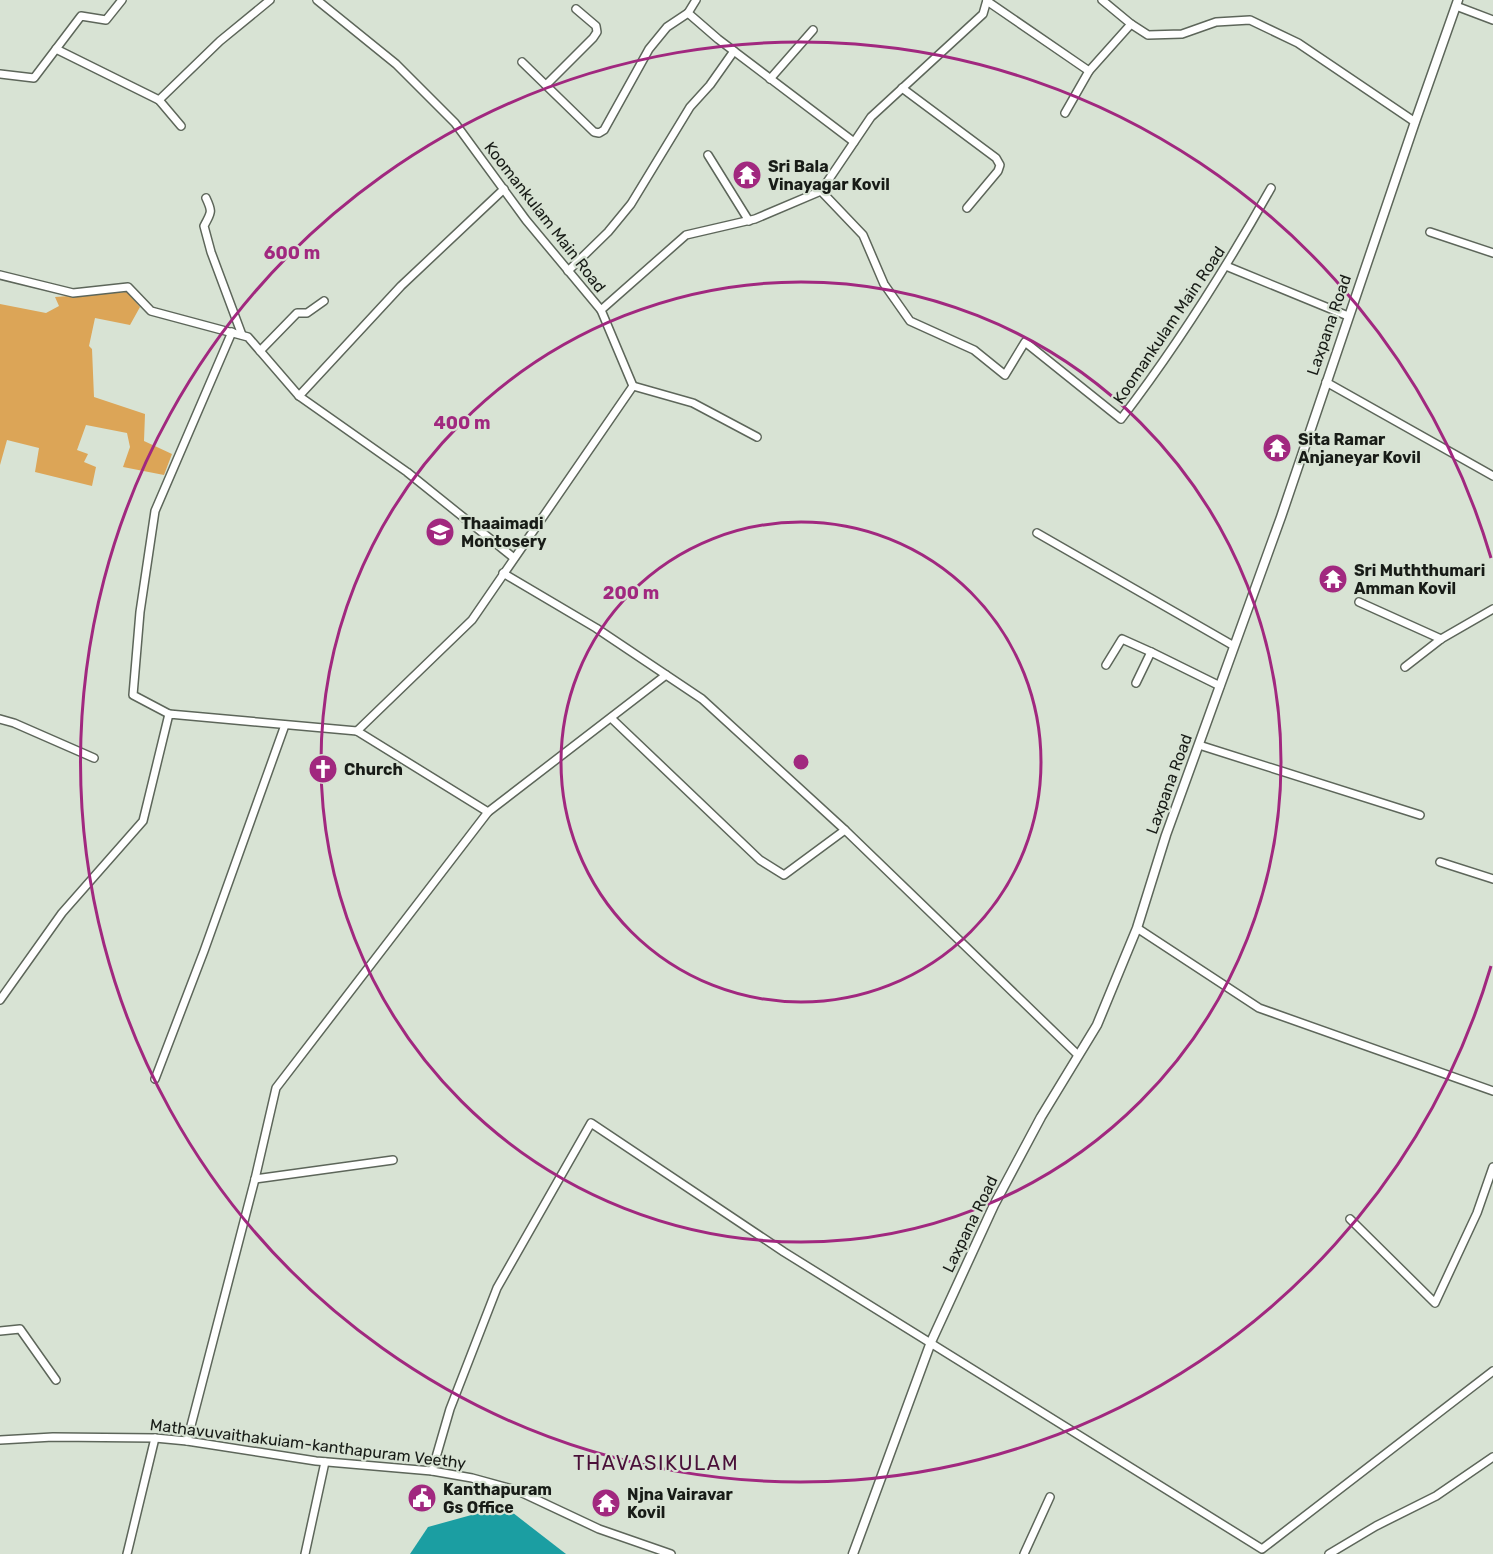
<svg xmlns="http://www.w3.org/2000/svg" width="1493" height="1554" font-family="Rubik,sans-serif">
  <rect width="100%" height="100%" fill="#d8e3d4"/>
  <polygon fill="#dca557" points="127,292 140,307 130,325 95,318 89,346 92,349 94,397 145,414 144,441 172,454 164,475 123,467 130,447 127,433 86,425 77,450 88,454 84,462 96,467 92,486 35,472 39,448 7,440 0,465 0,304 46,313 59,306 55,297"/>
  <polygon fill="#1b9ea2" points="504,1506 566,1554 410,1554 428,1527"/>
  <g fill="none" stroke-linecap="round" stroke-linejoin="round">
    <g stroke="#5d665a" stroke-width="10">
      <g id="minor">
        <path d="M317 0 396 64 455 123 526 220 601 310 686 235 755 219 821 191 863 235 884 284 910 321 974 350 1005 375 1025 342 1121 419C1177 346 1226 268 1271 188"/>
        <polyline points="696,0 688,13 718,39 854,142"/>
        <polyline points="1102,0 1131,24"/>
        <polyline points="987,1 1089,71"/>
        <polyline points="1456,6 1493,20"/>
        <polyline points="56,49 159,100 181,126"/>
        <polyline points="522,62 594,132 599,133 604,130 649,49 667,27 688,13"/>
        <polyline points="0,74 34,78 81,16 106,20 122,0"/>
        <polyline points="770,79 813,30"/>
        <polyline points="546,85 593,38 597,32 596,26 576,9"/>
        <polyline points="902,88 996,158 1000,165 998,171 967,208"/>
        <polyline points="159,100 220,41 270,0"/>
        <polyline points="1065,113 1089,71 1131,24 1148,35 1182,34 1216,22 1250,20 1298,43 1415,122"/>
        <polyline points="708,155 749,221"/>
        <polyline points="821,191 871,117 983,14 987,0"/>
        <path d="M206 198C213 213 211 212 204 226L211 252 242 335"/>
        <polyline points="1430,232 1493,253"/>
        <polyline points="1226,266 1348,316"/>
        <polyline points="568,271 608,232 631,204 690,107 710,85 734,51"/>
        <polyline points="0,275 73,293 128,287 151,311 248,337 299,396 407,472 514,558"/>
        <polyline points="260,351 297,313 307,313 324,301"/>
        <polyline points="1326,382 1493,476"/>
        <polyline points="633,386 693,403 757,437"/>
        <polyline points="299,396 401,286 504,189"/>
        <polyline points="1037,533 1234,646"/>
        <polyline points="503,573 596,628 702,699 845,830 1078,1055"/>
        <polyline points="1359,602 1441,639"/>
        <polyline points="1106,665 1122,639 1151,652"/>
        <polyline points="1405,667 1441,639 1493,609"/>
        <polyline points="1136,683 1151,652 1220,686"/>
        <polyline points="169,714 133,695 140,612 155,511 232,332"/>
        <polyline points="611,718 760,860 784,875 845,830"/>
        <polyline points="0,719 14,723 94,758"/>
        <polyline points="357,731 472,620 633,386 601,310"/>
        <polyline points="1199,745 1420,815"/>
        <polyline points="488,812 666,675"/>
        <polyline points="1440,862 1493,879"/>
        <polyline points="1137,928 1259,1008 1493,1091"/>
        <polyline points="0,1000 62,913 143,821 169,714 357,731 488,812 276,1088 255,1179 187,1441"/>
        <polyline points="155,1079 204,951 285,725"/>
        <polyline points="255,1179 393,1160"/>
        <polyline points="1350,1219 1435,1303 1477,1213 1493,1167"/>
        <polyline points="0,1331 20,1329 56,1380"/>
        <polyline points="0,1440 53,1437 155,1438 187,1441 316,1461 432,1471 472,1478 516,1490 599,1529 671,1554"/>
        <polyline points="432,1471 450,1409 497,1288 591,1123 784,1252 1262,1549 1493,1371"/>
        <polyline points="127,1554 155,1438"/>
        <polyline points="305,1554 325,1462"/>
        <polyline points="1024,1554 1050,1497"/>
        <polyline points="1329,1554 1376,1526 1436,1496 1493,1457"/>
      </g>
    </g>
    <g stroke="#5d665a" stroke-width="11">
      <polyline id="tertiary" points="853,1554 931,1342 994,1205 1041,1117 1097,1025 1137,928 1166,835 1281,517 1415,122 1458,0"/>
    </g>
    <use href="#minor" stroke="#fff" stroke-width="7"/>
    <use href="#tertiary" stroke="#fff" stroke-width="8"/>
  </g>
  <g fill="none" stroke="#a1287f" stroke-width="3">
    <circle cx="801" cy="762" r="240"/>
    <circle cx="801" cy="762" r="480"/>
    <path d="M1491 966A720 720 0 1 1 1491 558"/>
  </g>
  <defs>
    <g id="temple-disc" transform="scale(1.5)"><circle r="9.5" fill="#a1287f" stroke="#d8e3d4"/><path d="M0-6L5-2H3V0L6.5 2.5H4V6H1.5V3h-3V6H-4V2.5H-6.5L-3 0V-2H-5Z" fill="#fff"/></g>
    <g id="school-disc" transform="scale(1.5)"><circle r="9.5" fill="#a1287f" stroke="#d8e3d4"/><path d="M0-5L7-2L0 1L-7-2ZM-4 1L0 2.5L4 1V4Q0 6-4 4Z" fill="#fff"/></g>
    <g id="church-disc" transform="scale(1.5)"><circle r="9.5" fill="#a1287f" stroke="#d8e3d4"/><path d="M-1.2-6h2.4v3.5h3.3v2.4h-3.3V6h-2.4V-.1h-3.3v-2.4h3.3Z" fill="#fff"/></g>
    <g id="civic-disc" transform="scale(1.5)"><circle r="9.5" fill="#a1287f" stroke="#d8e3d4"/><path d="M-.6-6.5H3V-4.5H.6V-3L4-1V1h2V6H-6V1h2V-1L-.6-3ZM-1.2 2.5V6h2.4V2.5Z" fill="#fff"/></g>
  </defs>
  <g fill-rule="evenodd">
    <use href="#temple-disc" x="747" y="175"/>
    <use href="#temple-disc" x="1277" y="448"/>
    <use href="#school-disc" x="440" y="532"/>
    <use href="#temple-disc" x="1333" y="579"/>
    <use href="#church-disc" x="323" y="769"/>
    <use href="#civic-disc" x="422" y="1498"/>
    <use href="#temple-disc" x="606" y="1503"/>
  </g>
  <g text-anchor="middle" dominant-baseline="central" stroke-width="4.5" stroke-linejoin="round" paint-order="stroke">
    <g font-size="16" font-weight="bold" fill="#181c17" stroke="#d8e3d4" text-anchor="start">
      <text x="768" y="166">Sri Bala<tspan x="768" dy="18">Vinayagar Kovil</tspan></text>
      <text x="1298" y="439">Sita Ramar<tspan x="1298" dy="18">Anjaneyar Kovil</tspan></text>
      <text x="461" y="523">Thaaimadi<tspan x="461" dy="18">Montosery</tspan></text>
      <text x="1354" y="570">Sri Muththumari<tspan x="1354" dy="18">Amman Kovil</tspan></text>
      <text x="344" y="769">Church</text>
      <text x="443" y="1489">Kanthapuram<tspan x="443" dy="18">Gs Office</tspan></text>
      <text x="627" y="1494">Njna Vairavar<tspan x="627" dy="18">Kovil</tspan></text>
    </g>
    <g font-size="16" fill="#181c17" stroke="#d8e3d4">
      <text transform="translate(545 217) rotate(52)">Koomankulam Main Road</text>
      <text transform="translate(1169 325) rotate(-56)">Koomankulam Main Road</text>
      <text transform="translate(1329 325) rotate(-71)">Laxpana Road</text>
      <text transform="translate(1169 784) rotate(-70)">Laxpana Road</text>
      <text transform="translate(970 1224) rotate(-64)">Laxpana Road</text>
      <text transform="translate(308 1444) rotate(7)">Mathavuvaithakuiam-kanthapuram Veethy</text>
    </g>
    <g font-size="20" letter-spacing="1.5" fill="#4a1039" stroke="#d8e3d4">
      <text x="656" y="1463">THAVASIKULAM</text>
    </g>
  </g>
  <circle cx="801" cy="762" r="9" fill="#a1287f" stroke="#d8e3d4" stroke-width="3"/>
  <g font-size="18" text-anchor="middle" font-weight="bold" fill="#a1287f" stroke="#d8e3d4" stroke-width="4.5" stroke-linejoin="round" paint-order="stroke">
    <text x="292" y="259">600 m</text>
    <text x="462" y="429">400 m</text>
    <text x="631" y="599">200 m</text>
  </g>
</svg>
